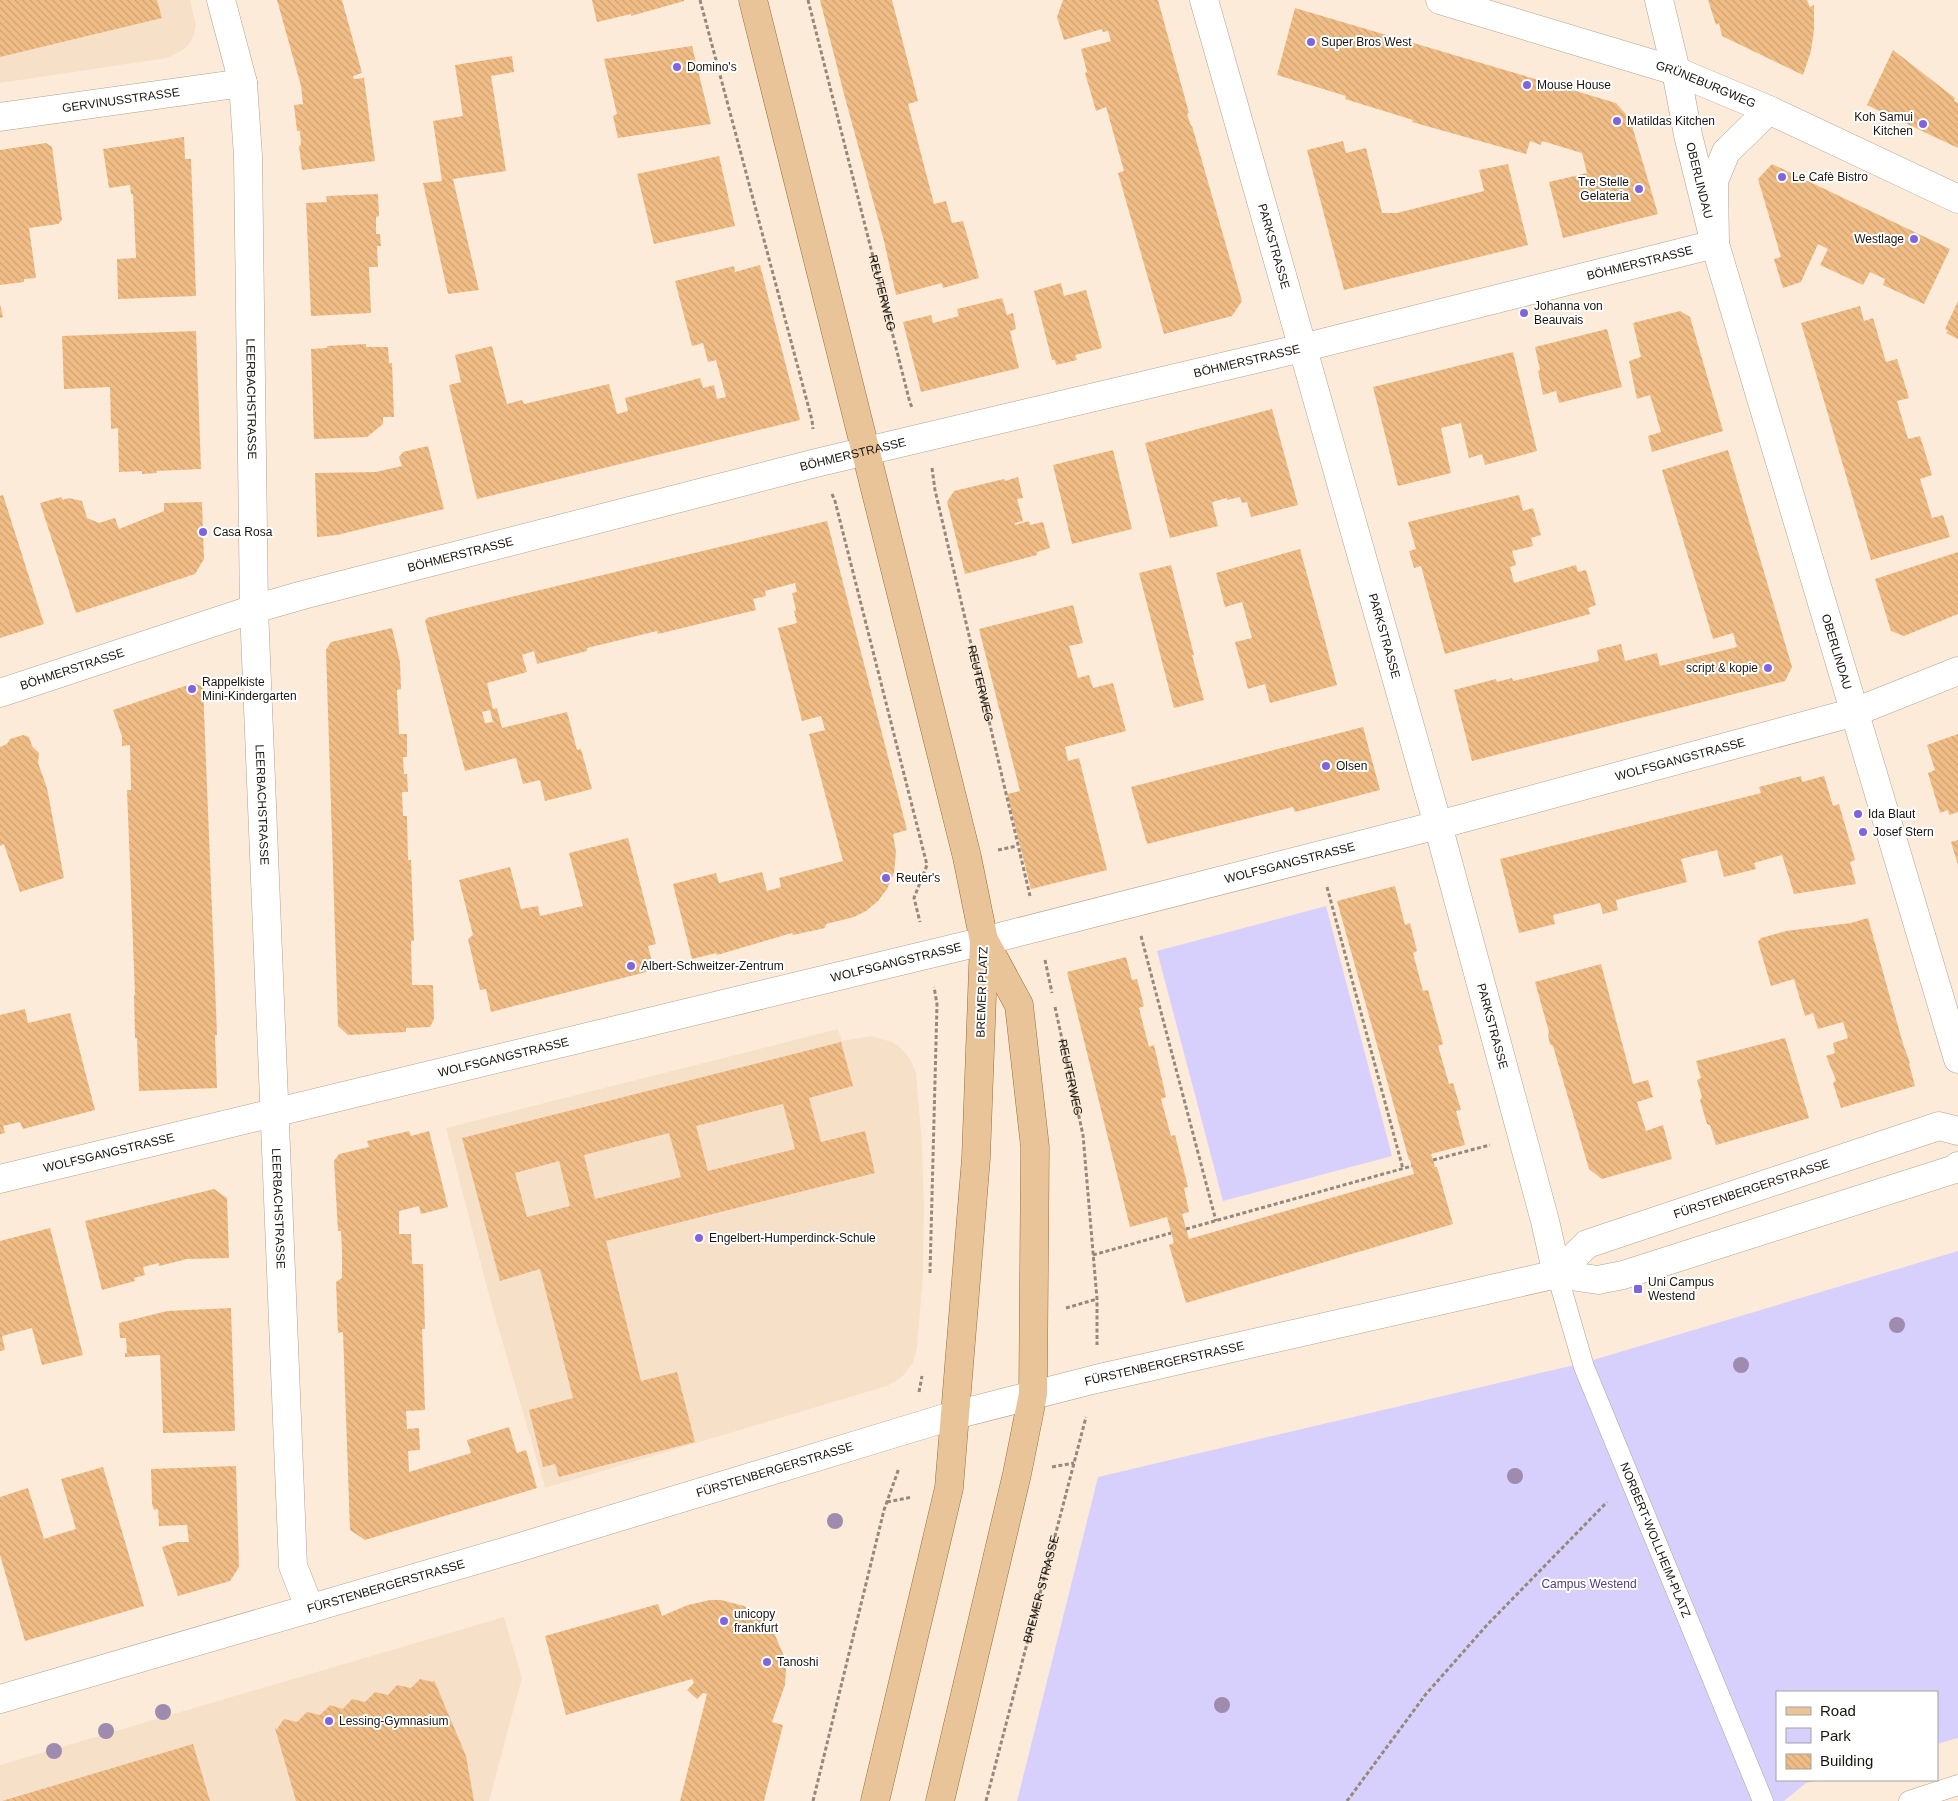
<svg xmlns="http://www.w3.org/2000/svg" width="1958" height="1801" font-family="Arial,sans-serif">
  <defs>
    <pattern id="building-back-hatch" width="6" height="6" patternUnits="userSpaceOnUse" patternTransform="scale(1.25)"><rect width="6" height="6" fill="#f1bd86"/><path d="M-1 5l2 2M0 0l6 6M5-1l2 2" fill="none" stroke="#cea272"/></pattern>
  </defs>
  <rect width="100%" height="100%" fill="#fdebd9"/>
  <g fill="#f7e0c8">
    <polygon points="0,0 190,0 196,25 194,35 189,44 183,50 167,58 0,83"/>
    <polygon points="838,1029 842,1041 871,1036 892,1042 901,1048 908,1056 913,1065 916,1073 922,1144 924,1207 923,1276 917,1347 913,1363 902,1377 887,1386 545,1488 490,1299 446,1128"/>
    <polygon points="504,1617 522,1678 489,1801 0,1801 0,1765"/>
  </g>
  <g fill="#d7d0fd">
    <polygon points="1326,906 1392,1156 1223,1201 1157,951"/>
    <polygon points="1958,1251 1958,1738 1937,1744 1937,1692 1777,1692 1777,1780 1818,1780 1806,1783 1784,1801 1017,1801 1098,1477 1583,1363"/>
  </g>
  <g fill="url(#building-back-hatch)" fill-rule="evenodd">
    <polygon points="0,0 157,0 162,18 0,57"/>
    <polygon points="277,0 342,0 362,73 353,76 354,79 364,78 375,161 302,170 299,146 301,145 300,131 297,131 294,105 303,104 301,86"/>
    <polygon points="592,0 684,0 684,1 631,16 631,14 597,22"/>
    <polygon points="820,0 892,0 918,101 908,104 934,204 946,201 952,223 963,221 979,278 943,288 942,283 896,295 884,241 844,94"/>
    <polygon points="1063,0 1158,0 1189,113 1187,114 1191,126 1192,126 1242,301 1232,316 1164,334 1118,173 1124,171 1107,110 1106,107 1096,111 1085,73 1087,72 1081,49 1111,41 1108,31 1103,32 1102,29 1064,40 1057,17"/>
    <polygon points="1708,0 1807,0 1810,7 1814,5 1814,30 1811,51 1803,75 1722,36 1719,23 1716,25"/>
    <polygon points="1295,8 1616,103 1630,119 1658,214 1563,238 1549,182 1587,173 1582,153 1542,141 1541,145 1530,141 1526,154 1412,122 1413,120 1345,99 1346,96 1277,75"/>
    <polygon points="692,46 711,124 618,138 613,116 617,114 604,59"/>
    <polygon points="1893,50 1955,98 1954,101 1958,103 1958,148 1867,105"/>
    <polygon points="512,56 514,72 491,76 506,171 453,179 479,290 448,294 423,183 442,181 433,121 463,116 455,65"/>
    <polygon points="184,137 185,159 191,159 196,296 118,299 117,259 136,258 133,194 131,194 130,185 109,188 103,149"/>
    <polygon points="1343,141 1346,153 1366,148 1382,213 1397,213 1484,191 1479,170 1508,164 1528,245 1344,290 1307,150"/>
    <polygon points="46,143 52,147 62,220 58,224 29,228 36,278 24,279 24,282 0,285 0,150"/>
    <polygon points="719,156 735,226 654,244 637,174"/>
    <polygon points="1772,164 1950,249 1924,304 1883,285 1885,279 1870,272 1863,285 1820,265 1828,249 1818,244 1801,282 1783,288 1774,259 1781,257 1758,179"/>
    <polygon points="378,194 379,216 376,217 376,234 380,234 381,246 377,246 378,267 369,267 371,313 311,316 306,203 327,202 326,196"/>
    <polygon points="760,265 800,420 477,499 449,385 461,382 455,355 492,346 507,404 522,400 524,404 609,384 617,414 628,411 625,398 700,378 703,388 714,385 717,399 726,397 716,360 708,362 703,343 692,346 675,281 734,266 735,272"/>
    <polygon points="1061,283 1064,296 1086,290 1102,348 1075,355 1077,360 1056,365 1055,360 1052,360 1034,291"/>
    <polygon points="1002,298 1007,315 1013,313 1016,329 1010,331 1019,368 921,392 903,322 931,315 933,323 959,316 957,309"/>
    <polygon points="1958,301 1958,339 1946,333 1948,331 1945,329"/>
    <polygon points="0,304 3,317 0,318"/>
    <polygon points="1860,306 1864,321 1873,318 1886,362 1897,359 1909,398 1897,401 1908,439 1920,436 1932,475 1920,479 1932,518 1943,515 1950,537 1871,560 1801,323"/>
    <polygon points="1680,311 1690,317 1723,431 1652,452 1648,436 1661,432 1650,395 1637,399 1629,361 1641,357 1633,323"/>
    <polygon points="1607,329 1622,387 1559,403 1556,391 1543,395 1538,371 1540,370 1535,347"/>
    <polygon points="196,331 201,469 156,471 157,473 142,474 142,471 119,472 118,428 111,429 110,387 64,389 62,336"/>
    <polygon points="366,344 366,347 388,347 389,363 392,363 394,417 383,417 383,424 367,437 314,439 311,349 327,348 327,346"/>
    <polygon points="1513,352 1537,451 1485,465 1482,454 1469,458 1461,423 1441,428 1451,473 1398,486 1373,387"/>
    <polygon points="1272,409 1298,505 1251,517 1247,502 1242,503 1240,497 1227,500 1227,498 1212,502 1218,526 1170,538 1145,443"/>
    <polygon points="428,446 444,509 337,535 317,537 315,473 376,472 402,466 399,457 403,452"/>
    <polygon points="1113,450 1132,529 1072,544 1053,465"/>
    <polygon points="1728,450 1792,667 1785,681 1472,761 1454,690 1496,679 1497,682 1512,678 1513,681 1599,661 1597,650 1621,644 1625,661 1657,653 1660,666 1737,647 1733,633 1713,639 1662,470"/>
    <polygon points="1018,477 1023,498 1017,499 1023,521 1015,523 1015,525 1029,521 1030,525 1043,522 1050,548 1037,552 1037,555 965,574 947,502 954,491 1004,479 1005,481"/>
    <polygon points="3,495 44,624 0,638 0,496"/>
    <polygon points="1519,495 1523,511 1533,508 1541,535 1531,538 1533,546 1512,551 1516,565 1510,567 1514,583 1576,565 1578,572 1586,570 1596,605 1588,608 1590,614 1445,654 1421,566 1414,568 1409,551 1416,549 1408,522"/>
    <polygon points="61,497 63,500 68,498 82,501 87,518 99,523 115,518 119,529 164,511 164,503 202,502 204,559 195,574 76,613 40,503"/>
    <path d="M827 521 907 830 893 834 896 852 894 873 887 889 878 901 866 911 854 917 826 924 825 928 793 935 792 933 717 955 716 953 692 959 673 884 716 873 719 883 762 872 767 891 781 887 779 878 843 861 809 734 825 730 821 716 802 721 778 628 797 623 794 611 796 610 792 593 797 592 795 583 765 591 766 596 753 599 756 610 658 634 657 631 587 648V651L537 664 534 651 522 655 527 672 487 683 493 709 497 708 502 728 567 712 577 750 581 749 592 789 545 801 540 780 523 784 516 758 465 771 425 621 427 618 470 607ZM490 710 493 722 485 723 482 712Z"/>
    <polygon points="1300,549 1337,685 1270,703 1265,684 1248,689 1235,642 1252,638 1242,602 1225,607 1216,573"/>
    <polygon points="1958,552 1958,614 1904,636 1891,631 1875,579"/>
    <polygon points="1171,565 1194,655 1192,655 1204,700 1174,708 1139,573"/>
    <polygon points="1073,605 1083,643 1069,646 1078,678 1089,675 1093,688 1113,683 1126,731 1065,747 1068,761 1079,758 1107,870 1031,889 1007,794 1020,791 979,629"/>
    <polygon points="392,628 400,662 401,689 397,690 399,734 407,734 407,757 403,757 404,774 407,774 408,792 402,792 403,816 407,816 408,860 411,860 414,941 411,941 412,985 433,985 434,1019 430,1027 406,1028 406,1032 348,1035 338,1026 326,650 331,642"/>
    <polygon points="194,683 203,687 217,1035 215,1035 217,1088 139,1091 137,1038 135,1038 134,995 135,995 127,790 131,790 130,745 122,746 122,736 113,710"/>
    <polygon points="1363,727 1380,790 1295,812 1293,807 1147,844 1131,787"/>
    <polygon points="1958,734 1958,812 1949,815 1948,810 1940,813 1928,773 1935,770 1927,745"/>
    <polygon points="23,735 29,737 32,746 39,753 38,763 47,788 64,878 20,892 4,844 0,846 0,747 7,744 10,739"/>
    <polygon points="1801,776 1802,782 1824,776 1833,806 1839,804 1855,860 1850,862 1856,884 1794,894 1782,855 1754,863 1756,869 1724,877 1717,850 1681,859 1687,882 1616,900 1618,910 1603,914 1600,903 1553,915 1555,924 1519,933 1500,859 1761,793 1759,787"/>
    <polygon points="628,838 656,944 648,946 654,970 491,1012 486,989 480,990 468,939 473,935 459,880 510,867 521,909 538,906 540,916 583,906 569,853"/>
    <polygon points="1958,840 1958,865 1951,842"/>
    <polygon points="1395,886 1405,925 1410,923 1417,951 1413,953 1423,991 1428,990 1443,1044 1438,1046 1449,1084 1453,1083 1461,1110 1456,1111 1465,1145 1431,1154 1435,1167 1437,1167 1453,1224 1186,1303 1169,1245 1174,1243 1167,1217 1130,1227 1067,972 1126,957 1132,980 1137,979 1144,1006 1139,1008 1144,1028 1149,1047 1154,1045 1166,1097 1161,1099 1171,1136 1175,1135 1188,1187 1184,1188 1189,1212 1182,1214 1189,1239 1414,1174 1410,1160 1409,1160 1337,901"/>
    <polygon points="1868,918 1903,1044 1910,1063 1909,1064 1915,1086 1841,1108 1833,1083 1836,1080 1826,1056 1835,1053 1833,1043 1848,1038 1843,1022 1818,1029 1813,1013 1805,1016 1794,979 1771,986 1758,942 1761,938 1786,931 1851,923"/>
    <polygon points="1601,964 1633,1084 1648,1080 1653,1097 1637,1102 1646,1131 1663,1125 1672,1159 1602,1179 1589,1169 1553,1046 1550,1044 1548,1035 1549,1032 1535,982"/>
    <polygon points="25,1009 28,1023 70,1013 95,1110 23,1129 20,1122 3,1126 5,1133 0,1134 0,1015"/>
    <polygon points="1785,1038 1809,1118 1716,1145 1710,1125 1707,1124 1700,1100 1702,1097 1697,1080 1701,1078 1696,1061"/>
    <path d="M841 1042 853 1086 809 1098 821 1142 865 1131 875 1173 606 1241 641 1381 677 1372 695 1442 559 1477 555 1464 543 1467 529 1410 573 1398 540 1269 500 1281 462 1138ZM783 1104 795 1149 708 1171 696 1126ZM669 1133 681 1177 595 1199 584 1155ZM559 1161 570 1206 527 1217 515 1173Z"/>
    <polygon points="409,1131 411,1136 429,1131 448,1207 421,1214 419,1206 399,1211 399,1234 411,1234 412,1264 423,1264 425,1329 422,1329 425,1410 406,1411 407,1429 419,1428 420,1450 408,1451 409,1472 471,1453 467,1440 509,1427 517,1453 526,1450 537,1488 365,1540 350,1530 343,1332 338,1333 336,1282 342,1278 342,1251 341,1231 338,1231 334,1161 339,1154 369,1147 367,1141"/>
    <polygon points="214,1189 227,1198 229,1258 187,1259 159,1266 159,1263 143,1267 145,1275 134,1278 135,1281 102,1290 85,1221"/>
    <polygon points="50,1228 83,1355 42,1365 32,1328 2,1336 5,1350 0,1351 0,1241"/>
    <polygon points="231,1308 235,1431 163,1433 160,1355 125,1357 125,1353 127,1353 126,1338 120,1338 119,1323 167,1311"/>
    <polygon points="236,1466 239,1567 230,1581 178,1596 162,1547 177,1542 189,1542 187,1525 159,1526 158,1509 154,1510 152,1504 151,1469"/>
    <polygon points="103,1467 144,1606 25,1641 0,1555 0,1497 28,1488 44,1539 59,1534 76,1529 61,1479"/>
    <polygon points="710,1600 721,1600 744,1606 760,1617 775,1635 784,1656 786,1669 785,1685 772,1722 783,1725 764,1801 680,1801 707,1694 703,1693 697,1699 687,1690 694,1683 692,1679 566,1715 545,1636 658,1604 662,1616 688,1605"/>
    <polygon points="420,1679 433,1682 434,1680 466,1756 474,1801 296,1801 275,1728 277,1729 284,1719 297,1722 307,1712 320,1715 330,1705 343,1709 352,1699 365,1702 375,1692 388,1695 397,1685 411,1688"/>
    <polygon points="193,1744 210,1801 2,1801"/>
  </g>
  <g fill="none" stroke-linecap="round" stroke-linejoin="round">
    <g stroke="#b2a291" stroke-width="21">
      <g id="service">
        <path id="s5" d="M1557 1274 1584 1367 1763 1801"/>
        <polyline points="1909,1801 1958,1785"/>
      </g>
    </g>
    <g stroke="#b2a291" stroke-width="29">
      <g id="minor">
        <path id="s6" d="M221 0 243 83 248 156 254 609 293 1566 310 1609"/>
        <path id="s7" d="M1204 0 1438 825 1545 1221 1557 1274"/>
        <path id="s8" d="M1440 0 1676 71 1769 110 1958 199"/>
        <path id="s9" d="M1659 0 1676 71 1688 135 1715 244 1958 1059"/>
        <path id="s10" d="M0 117 243 83"/>
        <path id="s11" d="M0 693 254 609 303 595 816 463 1302 348 1715 244 1714 181 1726 152 1769 110"/>
        <path id="s12" d="M0 1179 984 941 1438 825 1855 712 1958 671"/>
        <path id="s13" d="M1557 1274 1587 1244 1939 1126 1958 1131"/>
        <path id="s14" d="M0 1699 517 1548 955 1415 1096 1379 1557 1274 1598 1280 1623 1275 1955 1169 1958 1166"/>
      </g>
    </g>
    <g stroke="#986d3c" stroke-width="29">
      <g id="primary">
        <polyline points="753,0 967,857 984,941 976,1158 949,1488 875,1801"/>
        <polyline points="940,1801 1017,1474 1033,1394 1035,1147 1019,1005 985,942"/>
      </g>
    </g>
    <g stroke="#95897c" stroke-width="3" stroke-dasharray="4 2.5" stroke-linecap="butt">
      <polyline points="700,0 812,420 813,429"/>
      <path id="s1" d="M808 0 910 403 912 407"/>
      <path id="s2" d="M932 468 935 490 1030 896"/>
      <polyline points="832,494 835,501 927,865 914,898 920,922"/>
      <polyline points="998,850 1017,846"/>
      <polyline points="1327,887 1403,1169"/>
      <polyline points="1141,936 1216,1221"/>
      <polyline points="1045,960 1052,993"/>
      <path id="s3" d="M1055 1007 1083 1135 1097 1299V1345"/>
      <polyline points="1433,1160 1490,1145"/>
      <polyline points="1186,1229 1412,1166"/>
      <polyline points="1093,1255 1171,1233"/>
      <polyline points="930,1273 937,1004 934,987"/>
      <polyline points="1066,1308 1097,1299"/>
      <polyline points="919,1392 922,1376"/>
      <polyline points="1052,1467 1074,1463"/>
      <polyline points="887,1502 912,1497"/>
      <polyline points="813,1801 884,1510 899,1468"/>
      <path id="s4" d="M986 1801 1086 1417"/>
      <polyline points="1347,1801 1426,1694 1487,1625 1607,1502"/>
    </g>
    <use href="#service" stroke="#fff" stroke-width="20"/>
    <use href="#minor" stroke="#fff" stroke-width="28"/>
    <use href="#primary" stroke="#eac499" stroke-width="28"/>
  </g>
  <g fill="#9e8bae">
    <circle cx="1897" cy="1325" r="8"/>
    <circle cx="1741" cy="1365" r="8"/>
    <circle cx="1515" cy="1476" r="8"/>
    <circle cx="835" cy="1521" r="8"/>
    <circle cx="1222" cy="1705" r="8"/>
    <circle cx="163" cy="1712" r="8"/>
    <circle cx="106" cy="1731" r="8"/>
    <circle cx="54" cy="1751" r="8"/>
  </g>
  <g fill="#8263de" stroke="#fff" stroke-width="2">
    <circle cx="1311" cy="42" r="5"/>
    <circle cx="677" cy="67" r="5"/>
    <circle cx="1527" cy="85" r="5"/>
    <circle cx="1617" cy="121" r="5"/>
    <circle cx="1923" cy="124" r="5"/>
    <circle cx="1782" cy="177" r="5"/>
    <circle cx="1639" cy="189" r="5"/>
    <circle cx="1914" cy="239" r="5"/>
    <circle cx="1524" cy="313" r="5"/>
    <circle cx="203" cy="532" r="5"/>
    <circle cx="1768" cy="668" r="5"/>
    <circle cx="192" cy="689" r="5"/>
    <circle cx="1326" cy="766" r="5"/>
    <circle cx="1858" cy="814" r="5"/>
    <circle cx="1863" cy="832" r="5"/>
    <circle cx="886" cy="878" r="5"/>
    <circle cx="631" cy="966" r="5"/>
    <circle cx="699" cy="1238" r="5"/>
    <rect x="1633" y="1284" width="10" height="10" rx="2.5"/>
    <circle cx="724" cy="1621" r="5"/>
    <circle cx="767" cy="1662" r="5"/>
    <circle cx="329" cy="1721" r="5"/>
  </g>
  <g text-anchor="middle" dominant-baseline="central" stroke-width="4" stroke-linejoin="round" paint-order="stroke">
    <g font-size="12" fill="#1b150f" stroke="#fff" text-anchor="start">
      <text x="1321" y="42">Super Bros West</text>
      <text x="687" y="67">Domino's</text>
      <text x="1537" y="85">Mouse House</text>
      <text x="1913" y="117" text-anchor="end">Koh Samui<tspan x="1913" dy="14">Kitchen</tspan></text>
      <text x="1627" y="121">Matildas Kitchen</text>
      <text x="1792" y="177">Le Cafè Bistro</text>
      <text x="1629" y="182" text-anchor="end">Tre Stelle<tspan x="1629" dy="14">Gelateria</tspan></text>
      <text x="1904" y="239" text-anchor="end">Westlage</text>
      <text x="1534" y="306">Johanna von<tspan x="1534" dy="14">Beauvais</tspan></text>
      <text x="213" y="532">Casa Rosa</text>
      <text x="1758" y="668" text-anchor="end">script &amp; kopie</text>
      <text x="202" y="682">Rappelkiste<tspan x="202" dy="14">Mini-Kindergarten</tspan></text>
      <text x="1336" y="766">Olsen</text>
      <text x="1868" y="814">Ida Blaut</text>
      <text x="1873" y="832">Josef Stern</text>
      <text x="896" y="878">Reuter's</text>
      <text x="641" y="966">Albert-Schweitzer-Zentrum</text>
      <text x="709" y="1238">Engelbert-Humperdinck-Schule</text>
      <text x="1648" y="1282">Uni Campus<tspan x="1648" dy="14">Westend</tspan></text>
      <text x="734" y="1614">unicopy<tspan x="734" dy="14">frankfurt</tspan></text>
      <text x="777" y="1662">Tanoshi</text>
      <text x="339" y="1721">Lessing-Gymnasium</text>
    </g>
    <g font-size="12" fill="#1b150f" stroke="#fff">
      <text stroke="none"><textPath href="#s8" startOffset="279">GRÜNEBURGWEG</textPath></text>
      <text stroke="none"><textPath href="#s10" startOffset="122">GERVINUSSTRASSE</textPath></text>
      <text stroke="none"><textPath href="#s9" startOffset="185">OBERLINDAU</textPath></text>
      <text stroke="none"><textPath href="#s7" startOffset="256">PARKSTRASSE</textPath></text>
      <text stroke="none"><textPath href="#s11" startOffset="1696">BÖHMERSTRASSE</textPath></text>
      <text stroke="none"><textPath href="#s1" startOffset="302">REUTERWEG</textPath></text>
      <text stroke="none"><textPath href="#s11" startOffset="1291">BÖHMERSTRASSE</textPath></text>
      <text stroke="none"><textPath href="#s6" startOffset="402">LEERBACHSTRASSE</textPath></text>
      <text stroke="none"><textPath href="#s11" startOffset="886">BÖHMERSTRASSE</textPath></text>
      <text stroke="none"><textPath href="#s11" startOffset="481">BÖHMERSTRASSE</textPath></text>
      <text stroke="none"><textPath href="#s7" startOffset="661">PARKSTRASSE</textPath></text>
      <text stroke="none"><textPath href="#s9" startOffset="676">OBERLINDAU</textPath></text>
      <text stroke="none"><textPath href="#s11" startOffset="76">BÖHMERSTRASSE</textPath></text>
      <text stroke="none"><textPath href="#s2" startOffset="221">REUTERWEG</textPath></text>
      <text stroke="none"><textPath href="#s12" startOffset="1732">WOLFSGANGSTRASSE</textPath></text>
      <text stroke="none"><textPath href="#s6" startOffset="808">LEERBACHSTRASSE</textPath></text>
      <text stroke="none"><textPath href="#s12" startOffset="1328">WOLFSGANGSTRASSE</textPath></text>
      <text stroke="none"><textPath href="#s12" startOffset="922">WOLFSGANGSTRASSE</textPath></text>
      <text transform="translate(982 992) rotate(-88)">BREMER PLATZ</text>
      <text stroke="none"><textPath href="#s7" startOffset="1066">PARKSTRASSE</textPath></text>
      <text stroke="none"><textPath href="#s12" startOffset="518">WOLFSGANGSTRASSE</textPath></text>
      <text stroke="none"><textPath href="#s3" startOffset="72">REUTERWEG</textPath></text>
      <text stroke="none"><textPath href="#s12" startOffset="112">WOLFSGANGSTRASSE</textPath></text>
      <text stroke="none"><textPath href="#s13" startOffset="216">FÜRSTENBERGERSTRASSE</textPath></text>
      <text stroke="none"><textPath href="#s6" startOffset="1212">LEERBACHSTRASSE</textPath></text>
      <text stroke="none"><textPath href="#s14" startOffset="1212">FÜRSTENBERGERSTRASSE</textPath></text>
      <text stroke="none"><textPath href="#s14" startOffset="808">FÜRSTENBERGERSTRASSE</textPath></text>
      <text stroke="none"><textPath href="#s5" startOffset="284">NORBERT-WOLLHEIM-PLATZ</textPath></text>
      <text stroke="none"><textPath href="#s14" startOffset="402">FÜRSTENBERGERSTRASSE</textPath></text>
      <text stroke="none"><textPath href="#s4" startOffset="219">BREMER STRASSE</textPath></text>
    </g>
    <g font-size="12" fill="#503d8b" stroke="#fff">
      <text x="1589" y="1584">Campus Westend</text>
    </g>
  </g>
  <rect x="1776" y="1691" width="162" height="90" fill="#ffffff" stroke="#a4a19f"/>
  <rect x="1786" y="1707" width="25" height="8" fill="#eac499" stroke="#a4a19f"/>
  <text x="1820" y="1716" font-size="15" fill="#1b150f">Road</text>
  <rect x="1786" y="1728" width="25" height="15" fill="#d7d0fd" stroke="#a4a19f"/>
  <text x="1820" y="1741" font-size="15" fill="#1b150f">Park</text>
  <rect x="1786" y="1754" width="25" height="15" fill="url(#building-back-hatch)" stroke="#a4a19f"/>
  <text x="1820" y="1766" font-size="15" fill="#1b150f">Building</text>
</svg>
